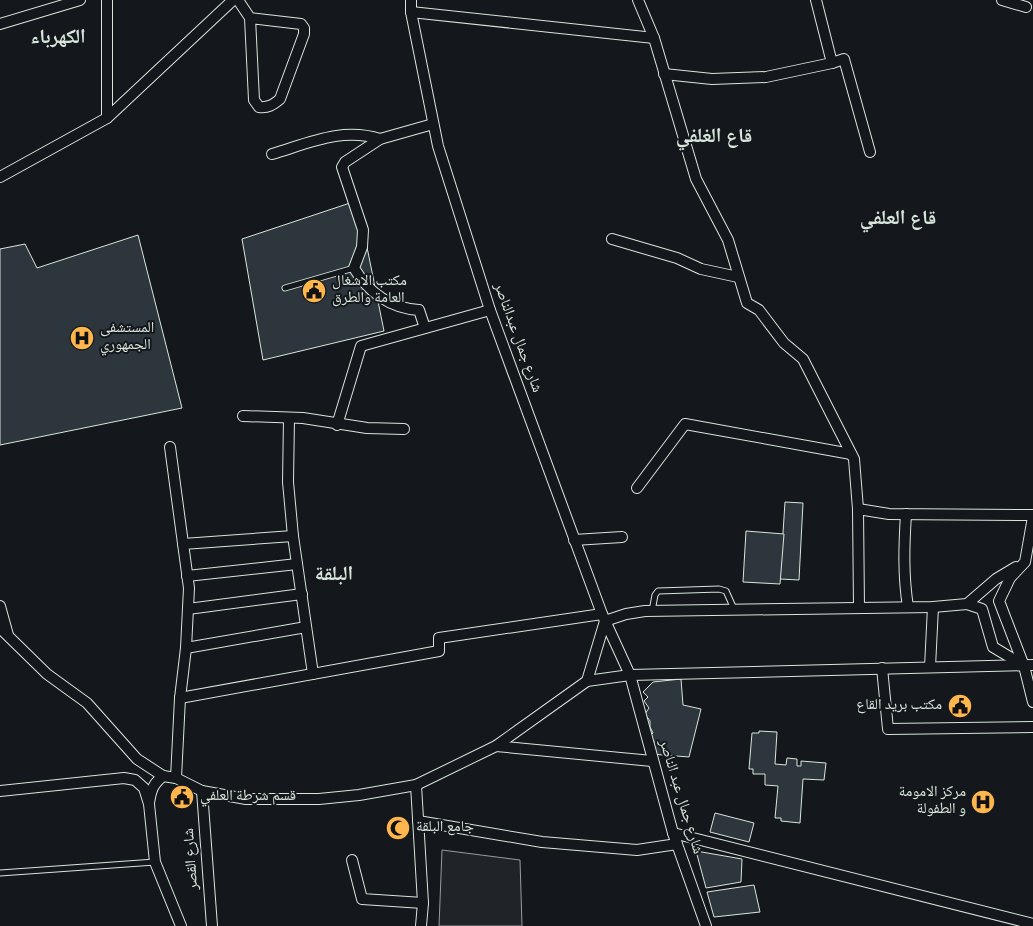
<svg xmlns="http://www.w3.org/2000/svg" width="1033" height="926" font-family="Georgia,'Noto Naskh Arabic',serif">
  <rect width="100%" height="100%" fill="#14181c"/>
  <polygon fill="#202428" stroke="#939e99" points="442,850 520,860 522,926 439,926"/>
  <g fill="#2c363c" stroke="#d8e6dc">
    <polygon points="356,201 368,252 384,331 263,360 242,239"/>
    <polygon points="138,235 182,408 0,445 0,249 25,244 37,268"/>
    <polygon points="785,502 803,503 799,580 780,579"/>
    <polygon points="746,531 784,534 780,584 743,582"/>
    <polygon points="681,679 683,705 701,709 689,757 651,754 654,741 649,737 653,733 650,727 650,721 645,714 649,708 644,701 648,697 643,692 653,682"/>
    <polygon points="759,731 777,732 775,764 786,765 787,758 797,759 797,766 801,766 801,761 826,763 824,780 803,779 800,823 781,821 781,818 775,818 778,786 765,785 765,774 753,774 753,769 749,769 752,733 759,733"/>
    <polygon points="715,813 754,823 749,842 710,832"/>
    <polygon points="696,851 742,859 741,882 706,888"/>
    <polygon points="754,885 760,912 714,917 707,892"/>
  </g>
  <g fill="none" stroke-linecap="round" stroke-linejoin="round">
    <g stroke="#d8e6dc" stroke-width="7">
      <g id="lane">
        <polyline points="285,288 354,268"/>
        <polyline points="652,611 655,595 658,591 719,589 726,591 734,609"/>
        <polyline points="0,873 155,862"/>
      </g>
    </g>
    <g stroke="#d8e6dc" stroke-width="12">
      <g id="street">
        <polyline points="107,0 107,118"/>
        <path d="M238 0 250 18 254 100 259 107C268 108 273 105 280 99L304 34V28L301 24 250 18"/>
        <polyline points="411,0 411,12 438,146 490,310 602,614 630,675 673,833 706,926"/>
        <polyline points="638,0 654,38 696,179 728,240 747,303 759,310 784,343 803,359 854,459 858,509 859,608"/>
        <polyline points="816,0 832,63 844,59 870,152"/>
        <polyline points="1002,0 1026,7"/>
        <polyline points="411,12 654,38"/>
        <polyline points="0,24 80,0"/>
        <polyline points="664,74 712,79 766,77 832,63"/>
        <path d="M272 154C309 143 342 127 380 139"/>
        <polyline points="0,177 107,118 233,0"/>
        <polyline points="612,239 677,258 701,269 738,277"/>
        <path d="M425 328 419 310C390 308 368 292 354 268L362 247 363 230 342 167 345 162 380 139 433 124"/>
        <polyline points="243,416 303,418 367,428 404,429"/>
        <polyline points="289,418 288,482 293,536 313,674"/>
        <polyline points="337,425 361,346 490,310"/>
        <polyline points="170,447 189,588 186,648 180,698 176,778"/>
        <polyline points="637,488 685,424 851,454"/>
        <polyline points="858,509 889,514 1033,515"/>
        <path d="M906 514C904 546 903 575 908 607"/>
        <polyline points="1033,517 1025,562 1010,578 999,601 1024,666 1033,702"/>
        <polyline points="574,540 622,537"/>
        <polyline points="183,544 293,536"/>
        <polyline points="187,576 297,564"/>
        <polyline points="967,604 996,579 1016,567"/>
        <polyline points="0,606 8,635"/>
        <polyline points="188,609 302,594"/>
        <polyline points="605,621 626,614 645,611 933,607 967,604 982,609 993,647 1023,665"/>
        <polyline points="0,628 47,674 87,703 137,759 163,776 176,778 202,791 246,799 319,799 359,795 416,785 496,746 587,681 630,675 1033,665"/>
        <polyline points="186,648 306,627"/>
        <polyline points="930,667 933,607"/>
        <polyline points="882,668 888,729 1033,727"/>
        <polyline points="587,681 605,621"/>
        <polyline points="180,698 439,651 439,638 602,614"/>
        <polyline points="496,746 652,761"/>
        <polyline points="416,785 423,903 421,926"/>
        <polyline points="0,791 124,778 135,780 144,788 149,804 155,862 181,926"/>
        <polyline points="202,791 212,926"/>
        <path d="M149 803C151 790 153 784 163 776"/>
        <polyline points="418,821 542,842 637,850 677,844"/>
        <polyline points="673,833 1033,924"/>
        <polyline points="352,860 362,899 423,903"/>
      </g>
    </g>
    <use href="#lane" stroke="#14181c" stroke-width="5"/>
    <use href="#street" stroke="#14181c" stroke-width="10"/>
  </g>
  <defs>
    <g id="civic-disc" transform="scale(1.25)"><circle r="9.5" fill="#ffb74d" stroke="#14181c"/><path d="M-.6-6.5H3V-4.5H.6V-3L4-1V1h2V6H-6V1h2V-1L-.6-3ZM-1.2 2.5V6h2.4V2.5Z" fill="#111"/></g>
    <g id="hospital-disc" transform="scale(1.25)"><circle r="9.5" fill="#ffb74d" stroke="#14181c"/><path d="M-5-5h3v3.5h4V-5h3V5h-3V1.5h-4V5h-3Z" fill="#111"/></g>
    <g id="mosque-disc" transform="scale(1.25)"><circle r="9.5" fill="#ffb74d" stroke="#14181c"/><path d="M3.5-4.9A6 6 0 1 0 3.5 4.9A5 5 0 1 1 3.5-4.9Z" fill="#111"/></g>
  </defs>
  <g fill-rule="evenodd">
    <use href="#civic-disc" x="314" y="291"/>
    <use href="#hospital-disc" x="82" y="338"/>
    <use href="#civic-disc" x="960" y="706"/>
    <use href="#civic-disc" x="182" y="797"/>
    <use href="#hospital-disc" x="983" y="802"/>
    <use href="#mosque-disc" x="398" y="828"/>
  </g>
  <g text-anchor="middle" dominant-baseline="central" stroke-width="4" stroke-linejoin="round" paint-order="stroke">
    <g font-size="15" fill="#d8e6dc" stroke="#14181c" text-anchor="start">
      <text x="332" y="282">مكتب الاشغال<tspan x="332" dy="17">العامة والطرق</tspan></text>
      <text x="100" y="329">المستشفى<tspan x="100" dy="17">الجمهوري</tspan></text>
      <text x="942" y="706" text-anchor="end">مكتب بريد القاع</text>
      <text x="966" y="793" text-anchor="end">مركز الامومة<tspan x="966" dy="17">و الطفولة</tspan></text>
      <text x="200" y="797">قسم شرطة العلفي</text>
      <text x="416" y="828">جامع البلقة</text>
    </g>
    <g font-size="15" fill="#d8e6dc" stroke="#14181c">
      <text transform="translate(517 338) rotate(70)">شارع جمال عبدالناصر</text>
      <text transform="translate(680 797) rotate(73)">شارع جمال عبد الناصر</text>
      <text transform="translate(192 859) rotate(-94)">شارع القصر</text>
    </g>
    <g font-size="20" font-weight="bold" fill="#d8e6dc" stroke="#14181c">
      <text x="58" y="39">الكهرباء</text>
      <text x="714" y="138">قاع الغلفي</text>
      <text x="898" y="220">قاع العلفي</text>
      <text x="334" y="576">البلقة</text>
    </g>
  </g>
</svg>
